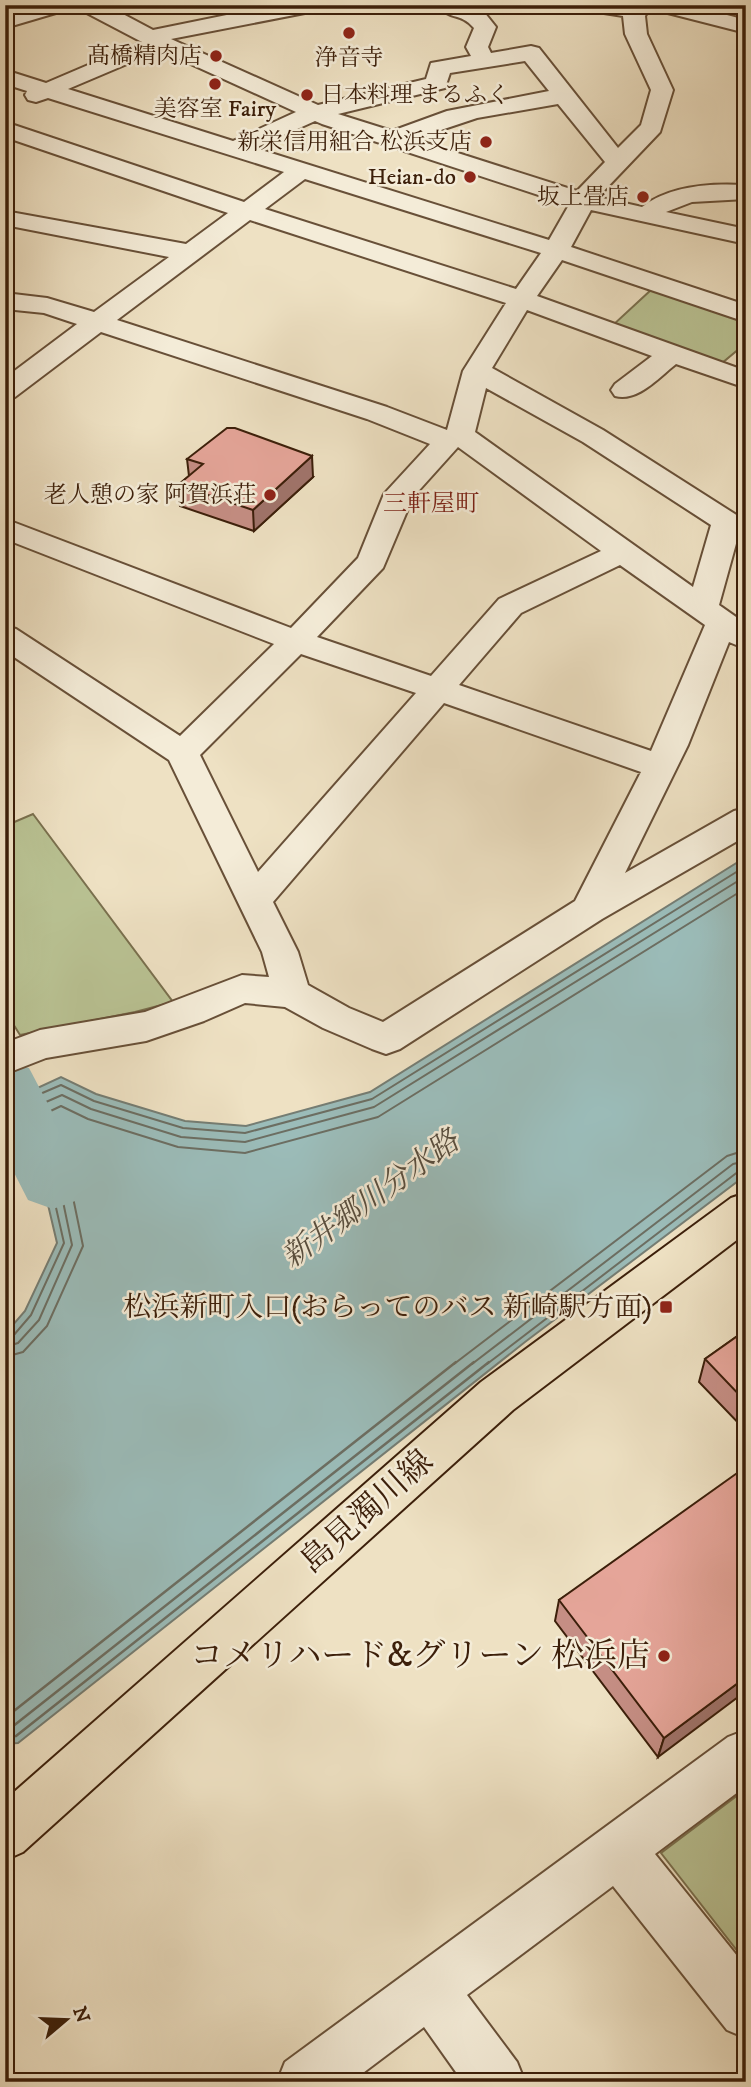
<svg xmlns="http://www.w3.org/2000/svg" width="751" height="2087" font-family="'IM FELL DW Pica','Noto Serif JP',serif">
  <rect width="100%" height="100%" fill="#eee1c3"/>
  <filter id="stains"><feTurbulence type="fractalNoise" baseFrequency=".00286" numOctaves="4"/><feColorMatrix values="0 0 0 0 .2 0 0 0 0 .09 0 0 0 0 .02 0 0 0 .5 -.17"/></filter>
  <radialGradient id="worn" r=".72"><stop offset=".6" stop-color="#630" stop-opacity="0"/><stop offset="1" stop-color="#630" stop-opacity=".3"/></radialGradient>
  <g fill="#b9c293" stroke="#7a704e" stroke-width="2">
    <polygon points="651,290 746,320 746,343 722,363 613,325"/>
    <polygon points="33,814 173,1002 135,1012 20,1035 5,1011 5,826"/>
    <polygon points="746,1789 746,1962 661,1853"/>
  </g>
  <polygon fill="#9bbcb9" stroke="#757d73" stroke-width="2" points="746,857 746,1175 525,1342 18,1743 5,1744 5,1334 25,1311 57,1243 45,1192 5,1119 5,1103 61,1077 96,1094 185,1121 246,1126 370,1092"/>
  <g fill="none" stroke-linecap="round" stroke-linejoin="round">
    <g stroke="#6c6e62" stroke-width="2">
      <polyline points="5,1109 61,1085 94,1101 183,1128 245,1133 372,1099 746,866"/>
      <polyline points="5,1117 14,1121 52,1190 64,1243 31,1315 13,1336 5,1338"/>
      <polyline points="5,1347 18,1343 39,1320 72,1245 60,1187 22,1116 23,1112 62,1095 91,1109 181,1137 245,1142 374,1107 746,876"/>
      <polyline points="5,1357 23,1352 47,1326 83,1246 70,1183 36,1121 38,1117 61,1106 88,1119 178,1147 245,1153 378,1117 746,888"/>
      <polyline points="454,1364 727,1156 746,1150"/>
      <polyline points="472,1364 733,1164 746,1161"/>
      <polyline points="487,1364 739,1171 746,1170"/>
    </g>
    <g stroke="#6c6e62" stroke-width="2.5">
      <polyline points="5,1718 456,1362"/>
      <polyline points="5,1729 12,1727 474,1362"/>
      <polyline points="5,1737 16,1736 489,1362"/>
    </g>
    <polygon fill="#9bbcb9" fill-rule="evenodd" points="5,1061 29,1068 88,1180 78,1200 53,1209 28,1200 5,1155"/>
    <g stroke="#685038" stroke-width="4">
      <g id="minor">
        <polygon points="36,5 68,5 66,10 5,28 5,15"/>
        <path d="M79 5H106L153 30 276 5H325L323 10 315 11 171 39 318 105 426 79 431 63 471 56 466 47 474 28C459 11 451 22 439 5L480 7 496 27 488 47 491 53 531 46 539 48 618 148 641 125 651 90 625 34 623 16 585 10 583 5H652L645 16 647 34 673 90 660 132 598 197 642 207C670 185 712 183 746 185V199L692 202 666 212 746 229V244L591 210 571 247 746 305V322L562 260 537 296 746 371V388L676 364C658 378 638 402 615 396L611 390 615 384 652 356 527 310 492 368 603 430 738 516 742 522 719 605 746 624V649L729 642 688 745 625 873 734 811 746 808V836L602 919 400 1049 386 1054 372 1049 323 1028 285 1007 245 1003 204 1021 146 1041 46 1058 5 1074V1043L40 1030 145 1012 242 975 269 977 262 952 169 760 5 651V626L16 629 180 736 274 644 5 539V519L291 628 358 558 384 494 430 444 367 419 101 332 15 397 5 399V378L77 324 44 313 5 309V293L47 298 94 312 169 257 5 225V211L186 244 228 213 5 137V122L244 202 284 172 48 98 36 102 28 100 25 95 27 91 5 84V70L46 83 142 42 81 10ZM160 50 296 112 233 141 68 89ZM525 61 549 91 447 111 392 131 338 114 445 88 450 73ZM558 104 605 162 577 191 414 139 477 118ZM315 121 322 124 569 205 549 240 255 148ZM305 179 541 253 516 289 265 209ZM250 220 506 303 463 371 447 430 387 407 117 320ZM486 388 583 442 711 525 693 587 475 432ZM458 447 601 551 499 599 431 676 317 637 383 568 413 497ZM620 565 705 625 651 751 459 685 521 613ZM301 654 416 693 258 872 200 755ZM444 703 641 772 575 901 383 1022 349 1008 308 985 298 952 273 902Z"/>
        <polygon points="654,5 689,5 746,20 746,33 656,10"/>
        <polygon points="746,1730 746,1786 655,1854 746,1967 746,2038 727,2030 613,1886 467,1995 517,2062 525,2082 463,2082 424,2027 351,2082 277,2082 285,2062 728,1737"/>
      </g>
    </g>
    <g stroke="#3c1f0a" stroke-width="4">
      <polygon id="major" points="746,1193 746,1233 513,1410 23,1852 5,1860 5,1800 481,1382 731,1198"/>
    </g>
    <use href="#minor" fill="#f4ecd8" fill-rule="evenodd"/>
    <use href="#major" fill="#eee1c3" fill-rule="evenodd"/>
  </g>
  <g fill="#c58e84" stroke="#3c1f0a" stroke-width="2">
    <polygon points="187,459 313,477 254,531 180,506 178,485 189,476"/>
    <polygon points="746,1330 746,1431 699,1382 705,1359"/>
    <polygon points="746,1477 658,1757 555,1621 559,1600"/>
  </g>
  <g fill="#a0746b" stroke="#3c1f0a" stroke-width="2">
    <polygon points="5,5 27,5 5,12"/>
    <polygon points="312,456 313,477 254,531 253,510"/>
    <polygon points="746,1677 746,1691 658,1757 664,1738"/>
  </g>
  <g fill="#e5a599" stroke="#3c1f0a" stroke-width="2">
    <polygon points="227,428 235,428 312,456 253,510 178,485 203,464 187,459"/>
    <polygon points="746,1330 746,1402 705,1359"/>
    <polygon points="740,1471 746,1477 746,1677 664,1738 559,1600"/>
  </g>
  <g fill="#8f2418" stroke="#f4ecd8" stroke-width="2.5">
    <circle cx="349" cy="33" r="7"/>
    <circle cx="216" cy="56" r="7"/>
    <circle cx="215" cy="84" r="7"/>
    <circle cx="307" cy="95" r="7"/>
    <circle cx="486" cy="142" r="7"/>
    <circle cx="470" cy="177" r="7"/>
    <circle cx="643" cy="197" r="7"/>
    <circle cx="270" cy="495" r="7"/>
    <rect x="659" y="1300" width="14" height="14" rx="3.5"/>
    <circle cx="664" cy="1656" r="7"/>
  </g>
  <g text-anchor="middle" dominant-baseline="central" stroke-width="5" stroke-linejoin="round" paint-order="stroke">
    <g font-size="23" fill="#3c1f0a" stroke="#f4ecd8" text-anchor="end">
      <text x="202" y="56">髙橋精肉店</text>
      <text x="349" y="58" text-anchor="middle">浄音寺</text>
      <text x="321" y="95" text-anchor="start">日本料理 まるふく</text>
      <text x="215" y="109" text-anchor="middle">美容室 Fairy</text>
      <text x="472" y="142">新栄信用組合 松浜支店</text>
      <text x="456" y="177">Heian-do</text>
      <text x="629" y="197">坂上畳店</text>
      <text x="256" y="495">老人憩の家 阿賀浜荘</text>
    </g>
    <g font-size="24" fill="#7a1f14" stroke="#f4ecd8">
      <text x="431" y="504">三軒屋町</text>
    </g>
    <g font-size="28" fill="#3c1f0a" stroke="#f4ecd8" text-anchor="end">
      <text x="652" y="1307">松浜新町入口(おらってのバス 新崎駅方面)</text>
    </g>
    <g font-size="30" font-style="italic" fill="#584e3f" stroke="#f4ecd8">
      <text transform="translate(371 1200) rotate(-36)">新井郷川分水路</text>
    </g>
    <g font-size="33" fill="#3c1f0a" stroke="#f4ecd8">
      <text transform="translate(367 1512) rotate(-42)">島見濁川線</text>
    </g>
    <g font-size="33" fill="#3c1f0a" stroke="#f4ecd8" text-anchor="end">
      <text x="650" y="1656">コメリハード&amp;グリーン 松浜店</text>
    </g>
  </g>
  <rect width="751" height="2087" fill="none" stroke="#eee1c3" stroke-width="28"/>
  <rect x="7" y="7" width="737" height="2073" fill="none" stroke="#3c1f0a" stroke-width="3.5"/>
  <rect x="14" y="14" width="723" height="2059" fill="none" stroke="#3c1f0a" stroke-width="2"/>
  <g transform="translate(66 2020) rotate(71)" stroke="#f4ecd8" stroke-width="5" paint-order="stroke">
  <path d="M0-5L12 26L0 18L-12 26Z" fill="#3c1f0a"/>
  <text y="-10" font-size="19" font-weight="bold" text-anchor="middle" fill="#3c1f0a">N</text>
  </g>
  <rect width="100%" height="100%" filter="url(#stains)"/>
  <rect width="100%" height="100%" fill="url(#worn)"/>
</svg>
